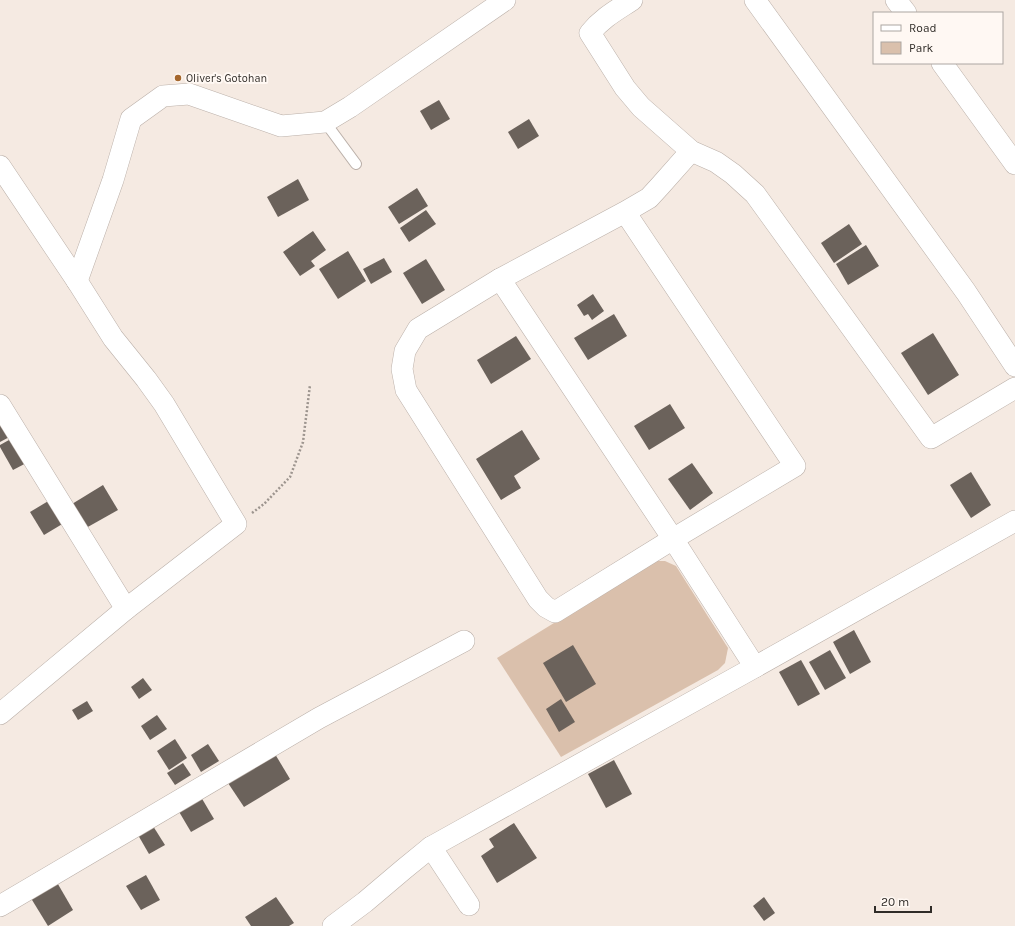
<svg xmlns="http://www.w3.org/2000/svg" width="1015" height="926" font-family="Karla,sans-serif">
  <rect width="100%" height="100%" fill="#f5eae2"/>
  <polygon fill="#dac0ac" points="655,561 665,561 676,566 728,648 725,663 718,670 561,757 497,658"/>
  <g fill="#6b625b">
    <polygon points="439,100 450,119 431,130 420,111"/>
    <polygon points="529,119 539,136 518,149 508,132"/>
    <polygon points="298,179 309,200 278,217 267,197"/>
    <polygon points="417,188 428,206 399,224 388,207"/>
    <polygon points="426,210 436,224 409,242 400,228"/>
    <polygon points="849,224 862,244 834,263 821,243"/>
    <polygon points="313,231 326,250 311,261 315,266 300,276 283,252"/>
    <polygon points="866,245 879,266 848,285 836,264"/>
    <polygon points="348,251 366,281 338,299 319,269"/>
    <polygon points="384,258 392,272 371,284 363,269"/>
    <polygon points="426,259 445,290 422,304 403,273"/>
    <polygon points="593,294 604,311 592,320 588,314 584,316 577,305"/>
    <polygon points="614,314 627,336 588,360 574,338"/>
    <polygon points="933,333 959,375 928,395 901,353"/>
    <polygon points="516,336 531,359 491,384 477,360"/>
    <polygon points="670,404 685,428 649,450 634,426"/>
    <polygon points="0,421 15,434 0,442"/>
    <polygon points="522,430 540,459 514,476 521,488 501,500 476,459"/>
    <polygon points="18,435 32,460 13,470 0,447 0,445"/>
    <polygon points="692,463 713,493 690,510 668,479"/>
    <polygon points="971,472 991,505 971,518 950,485"/>
    <polygon points="103,485 118,510 86,528 72,504"/>
    <polygon points="50,500 64,523 44,535 30,512"/>
    <polygon points="854,630 871,662 850,674 833,642"/>
    <polygon points="573,645 596,684 566,702 543,663"/>
    <polygon points="830,650 846,678 825,690 809,662"/>
    <polygon points="801,660 820,694 798,706 779,672"/>
    <polygon points="143,678 152,690 139,699 131,687"/>
    <polygon points="561,699 575,722 559,732 546,709"/>
    <polygon points="87,701 93,711 78,720 72,710"/>
    <polygon points="157,715 167,729 150,740 141,726"/>
    <polygon points="175,739 187,758 169,770 157,751"/>
    <polygon points="208,744 219,761 201,772 191,755"/>
    <polygon points="275,754 290,779 244,807 228,783"/>
    <polygon points="614,760 632,794 606,808 588,774"/>
    <polygon points="183,763 191,775 175,785 167,773"/>
    <polygon points="201,797 214,819 191,832 178,810"/>
    <polygon points="514,823 537,858 497,883 481,856 494,847 489,839"/>
    <polygon points="153,826 165,845 149,854 138,835"/>
    <polygon points="146,875 160,900 141,910 126,886"/>
    <polygon points="55,879 73,910 48,926 29,895"/>
    <polygon points="276,897 294,923 289,926 251,926 245,917"/>
    <polygon points="764,897 775,913 764,921 753,906"/>
  </g>
  <g fill="none" stroke-linecap="round" stroke-linejoin="round">
    <g stroke="#bbb0a9" stroke-width="12">
      <polyline id="lane" points="325,122 356,164"/>
    </g>
    <g stroke="#bbb0a9" stroke-width="22">
      <g id="street">
        <path d="M632 0C617 10 602 18 590 33L625 88 641 107 691 151 716 162 733 174 755 194 931 438 1015 388"/>
        <polyline points="755,0 966,292 1015,366"/>
        <polyline points="896,0 906,13"/>
        <polyline points="942,63 1015,164"/>
        <polyline points="0,166 77,281 113,338 146,379 164,404 236,524 126,609 0,714"/>
        <polyline points="625,212 795,466 673,539 555,612 546,607 538,599 406,390 402,369 405,351 418,329 500,279 625,212 649,198 660,186 691,151"/>
        <polyline points="500,279 673,539 755,667"/>
        <polyline points="77,281 113,180 131,119 163,96 189,94 281,126 325,122 350,107 505,0"/>
        <polyline points="0,405 126,609"/>
        <polyline points="431,847 469,905"/>
        <polyline points="0,906 319,718 464,641"/>
        <polyline points="333,926 365,902 404,869 431,847 755,667 1015,521"/>
      </g>
    </g>
    <polyline stroke="#9d958f" stroke-width="2.5" stroke-dasharray="2 2" stroke-linecap="butt" points="252,513 264,504 290,477 303,442 310,385"/>
    <use href="#lane" stroke="#fff" stroke-width="10"/>
    <use href="#street" stroke="#fff" stroke-width="21"/>
  </g>
  <circle fill="#a5672d" stroke="#fff8f3" stroke-width="1.5" cx="178" cy="78" r="4"/>
  <g text-anchor="middle" dominant-baseline="central" stroke-width="4" stroke-linejoin="round" paint-order="stroke">
    <g font-size="11" fill="#302c28" stroke="#fff8f3" text-anchor="start">
      <text x="186" y="78">Oliver's Gotohan</text>
    </g>
  </g>
  <rect x="873" y="12" width="130" height="52" fill="#fff8f3" stroke="#aca6a2"/>
  <rect x="881" y="25" width="20" height="6" fill="#ffffff" stroke="#aca6a2"/>
  <text x="909" y="32" font-size="12" fill="#302c28">Road</text>
  <rect x="881" y="42" width="20" height="12" fill="#dac0ac" stroke="#aca6a2"/>
  <text x="909" y="52" font-size="12" fill="#302c28">Park</text>
  <path d="M875 906v6h56v-6" fill="none" stroke="#302c28" stroke-width="2"/>
  <text x="881" y="906" font-size="12" fill="#302c28" stroke="#fff8f3" stroke-width="3" paint-order="stroke">20 m</text>
</svg>
